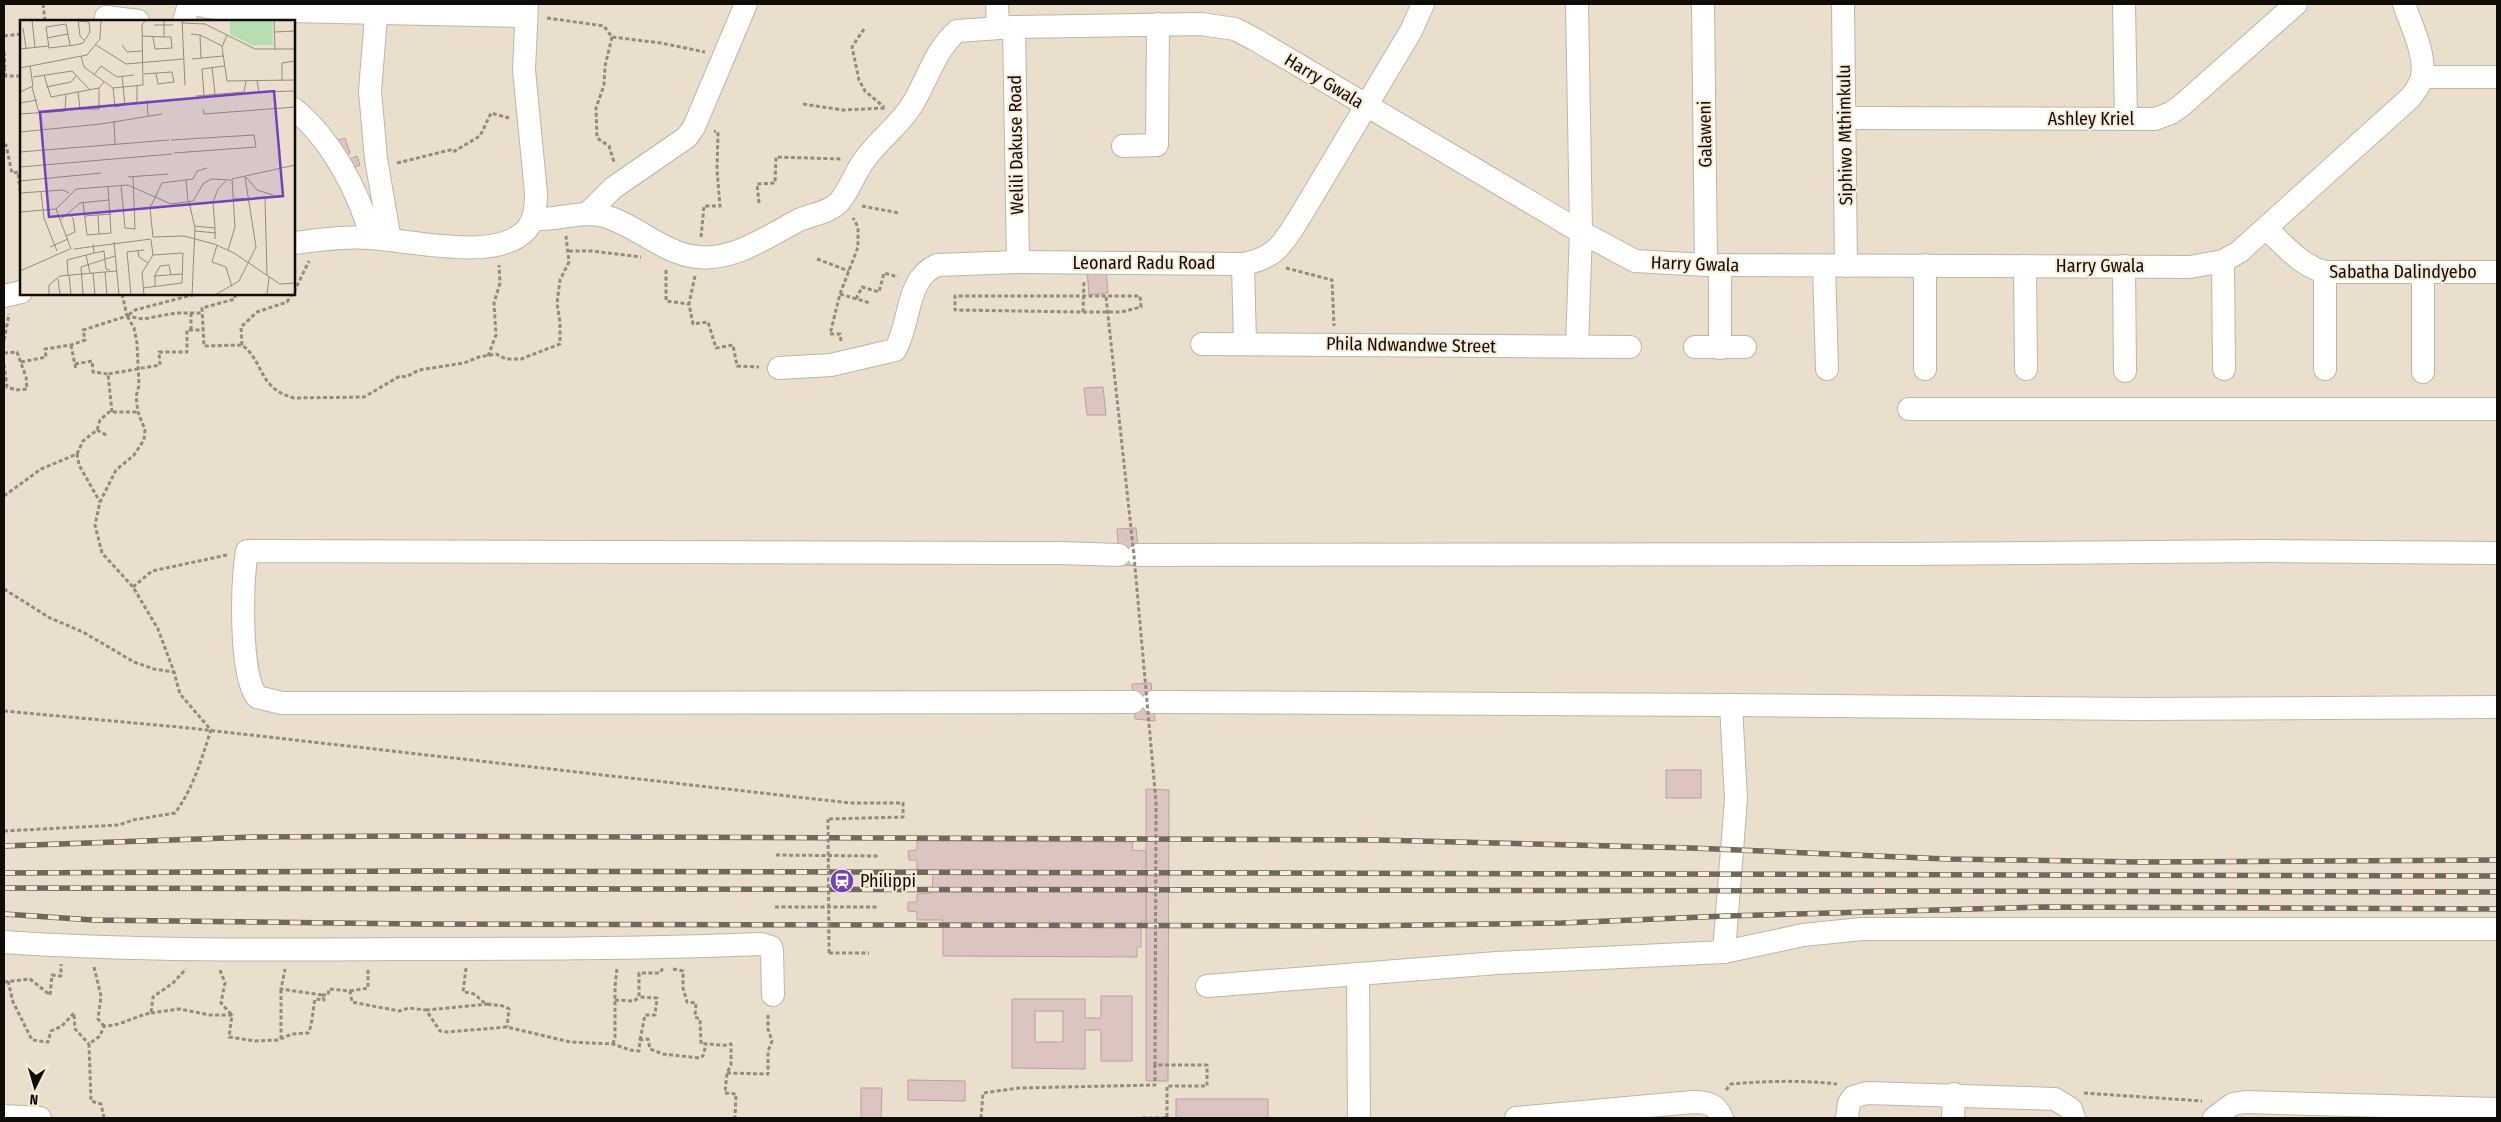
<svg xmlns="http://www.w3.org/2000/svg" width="2501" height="1122" font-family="'Fira Sans Condensed',sans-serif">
  <rect width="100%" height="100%" fill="#eadfcc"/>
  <g fill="#dcc4c0" stroke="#b9a29e" fill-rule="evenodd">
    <polygon points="345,138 350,153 338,158 332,142"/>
    <polygon points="357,156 360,165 346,171 342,162"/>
    <polygon points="1106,268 1108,293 1089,295 1087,270"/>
    <polygon points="1103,387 1106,415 1087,415 1084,388"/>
    <polygon points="1136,528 1140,566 1120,565 1117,529"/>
    <polygon points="1151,683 1155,721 1135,719 1132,684"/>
    <rect x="1666" y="770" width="35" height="28"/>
    <polygon points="1146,789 1169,790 1168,1081 1146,1081"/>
    <polygon points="917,841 1133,842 1132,850 1146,851 1146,922 1141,921 1141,947 1137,947 1137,957 943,956 943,920 917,920 917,912 908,911 908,902 917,902 917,894 932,893 933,870 917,870 917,860 909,860 908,851 917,850"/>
    <path d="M1101 996H1132V1061H1101V1030H1085V1069L1012 1068V999H1085V1018H1101ZM1035 1011H1063V1042H1035Z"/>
    <polygon points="908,1080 965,1081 965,1101 908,1100"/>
    <polygon points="861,1088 882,1088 881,1118 861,1118"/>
    <rect x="1176" y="1099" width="92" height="19"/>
  </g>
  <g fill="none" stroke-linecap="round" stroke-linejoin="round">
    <g stroke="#c0b5a3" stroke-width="24">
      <g id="minor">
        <polyline points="195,4 208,7 239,10 526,16"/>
        <polyline points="377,4 370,91 376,159 390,240"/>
        <polyline points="997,4 998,28"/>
        <polyline points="1577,4 1581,232 1577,347"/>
        <polyline points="1703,4 1706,265"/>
        <polyline points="1843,4 1846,266"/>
        <polyline points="2124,4 2126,119"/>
        <polyline points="106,17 138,21"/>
        <polyline points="184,21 189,4"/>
        <polyline points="1014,27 1018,262"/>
        <polyline points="2422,77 2497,77"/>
        <path d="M294 109C332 140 358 191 372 238"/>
        <polyline points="1844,118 2155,119 2171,113 2181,106 2296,4"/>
        <polyline points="1123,146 1157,145 1158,24"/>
        <polyline points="587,214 613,188 687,137 694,127 746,4"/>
        <path d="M533 219C557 221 580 210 604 216 637 225 662 253 697 257 734 261 768 236 799 220 812 214 830 213 840 201 850 189 855 172 865 159 878 141 897 127 910 108 927 83 933 52 957 31L1014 27 1201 24 1235 29 1256 40 1581 232 1635 261 1706 265 2190 267 2223 261 2239 252 2410 98C2415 92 2420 85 2422 77 2426 54 2411 25 2404 4"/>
        <path d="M2266 228C2284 245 2301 266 2325 272H2497"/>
        <path d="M294 243C319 240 345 236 370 238 410 240 499 263 527 229 535 219 536 205 536 193L524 70 527 4"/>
        <polyline points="2223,261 2224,369"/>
        <polyline points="1243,264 1245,343"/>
        <polyline points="1720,265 1720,348"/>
        <polyline points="1925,265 1925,369"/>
        <polyline points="1824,266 1827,369"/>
        <polyline points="2025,266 2026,369"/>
        <polyline points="2124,266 2125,371"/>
        <polyline points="4,296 21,292"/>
        <polyline points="1202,344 1630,347"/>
        <polyline points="1695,347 1745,347"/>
        <path d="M779 368 831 365 895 350C911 324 905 279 937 265L1018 262 1243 264C1277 258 1284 242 1301 215L1411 31 1423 4"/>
        <polyline points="2325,369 2325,272"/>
        <polyline points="2423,372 2423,272"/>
        <polyline points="1909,409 2497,409"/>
        <path d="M1119 555 1060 553 247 551C242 581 239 674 257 697L282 703 1133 702"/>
        <polyline points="1138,555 1905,554 2266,551 2497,553"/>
        <polyline points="1153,702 1731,705 2139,709 2497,707"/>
        <path d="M4 942C134 951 265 950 395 949 517 949 639 949 761 944L771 947 772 950 773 995"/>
        <polyline points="1724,952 1736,799 1731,705"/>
        <polyline points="1358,974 1359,1118"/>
        <polyline points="1207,986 1497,963 1724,952 1803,935 1862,929 2497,929"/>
        <polyline points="4,1116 40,1118"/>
        <path d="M1516 1118 1693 1102C1708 1102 1716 1104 1722 1118"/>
        <polyline points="1847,1118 1849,1103 1853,1097 1867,1093 2055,1099 2071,1109 2074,1118"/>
        <polyline points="1953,1118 1954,1094"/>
        <polyline points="2214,1118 2233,1104 2245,1102 2497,1109"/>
      </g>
    </g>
    <g stroke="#938b7d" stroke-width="3" stroke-dasharray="4 2.5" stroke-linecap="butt">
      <polyline points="43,4 45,21"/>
      <polyline points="547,18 604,26 612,37 661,43 705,52"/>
      <polyline points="864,29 852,47 859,80 865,91 884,107"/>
      <polyline points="4,36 21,34"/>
      <polyline points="612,37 605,66 604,85 596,108 597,138 609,146 614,162"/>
      <polyline points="4,52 5,67"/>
      <polyline points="4,67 6,76 21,76"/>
      <polyline points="803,104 843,110 885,108"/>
      <polyline points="4,145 6,145 12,173 18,172 21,199"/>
      <polyline points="397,163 450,150 453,152 480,136 491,113 509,118"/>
      <polyline points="759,203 757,184 775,183 776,157 841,159"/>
      <polyline points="862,206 899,213"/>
      <polyline points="701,237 704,206 720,206 717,170 718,132 714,131"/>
      <polyline points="569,251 592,251 641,257"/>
      <polyline points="817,259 849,271"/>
      <polyline points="1286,268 1332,280 1334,326"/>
      <polyline points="666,270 666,301 689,304"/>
      <polyline points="695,276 689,304 693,324 708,322 716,348 733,345 737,366 759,367"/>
      <polyline points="294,292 309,261"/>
      <polyline points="122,294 127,316"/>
      <path d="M235 294V299L202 308 204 346 242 345C265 362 257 388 294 398L364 397 400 376 406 377 419 370 464 363 479 357 496 354 506 359H521L560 344V322L557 303 560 280 569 262 566 236"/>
      <polyline points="840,294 870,303"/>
      <polyline points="856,299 862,287 879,292 884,273 898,277"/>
      <polyline points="1083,312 1121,312 1141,307 1140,296 955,296 955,310 1083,312 1084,282"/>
      <polyline points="191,313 191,330"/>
      <polyline points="4,340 9,314"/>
      <polyline points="841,341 840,334 830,334 840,294 858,247 858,227 853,218"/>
      <polyline points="71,345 76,370"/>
      <polyline points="242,345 241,327 257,312 287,302 292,294"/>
      <polyline points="4,353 17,352 26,377 27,389 16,390 7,387 4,365"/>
      <polyline points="488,356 496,335 494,303 500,283 499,265"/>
      <polyline points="21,362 46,357 45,349 71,345 85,340 83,330 127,316 143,319 176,313 202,313"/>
      <polyline points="75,364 92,361 93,372 108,374"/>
      <polyline points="112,412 108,374 160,365 159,352 187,352 187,330 203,330"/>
      <polyline points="97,430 108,436"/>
      <polyline points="77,454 83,441 97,430 100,420 109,412 138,412"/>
      <polyline points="4,496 41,469 77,454 79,465 100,502"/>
      <polyline points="133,587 152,571 227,555"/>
      <polyline points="4,589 50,618 83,632 134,662 154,669 174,672"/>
      <polyline points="4,711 189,728 850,803 903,803 903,817 828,819"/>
      <path d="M4 831 119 825 133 820 175 813C194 787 201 760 211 730L180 694 174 672 158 629 133 587 102 553 95 525 100 502 116 470 134 455 144 440 145 430 138 412 136 397 139 385 137 343 134 328 127 316 135 310 196 294"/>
      <polyline points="776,855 879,856"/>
      <polyline points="775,907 878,907"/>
      <polyline points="829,953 869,953"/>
      <polyline points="94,967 101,996 98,1019 104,1026"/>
      <path d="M466 968 463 992C481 993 476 1000 488 1004 496 1006 502 1004 509 1009L507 1027"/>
      <path d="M673 969 683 971V988L687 1002 696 1003 695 1017 700 1019 701 1044C712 1043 721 1047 731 1044V1065L727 1073 725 1093 736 1094 735 1118"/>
      <polyline points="220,970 225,983 221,1003 232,1015"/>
      <polyline points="8,981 13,1002 32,1040 48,1042 51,1031 62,1026 74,1013 75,1029 89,1044"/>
      <polyline points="4,982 30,979 50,995 52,975 61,976 61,964"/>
      <polyline points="350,991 368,988 368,969"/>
      <polyline points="322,995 328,995 329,989 350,991 352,1002 399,1011 409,1008 426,1010 440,1031 447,1032 507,1027 570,1042 613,1044 630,1050 639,1051 640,1040 648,1039 650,1049 663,1054 699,1058 703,1056 706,1044"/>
      <polyline points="615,1000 634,1001 639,997"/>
      <polyline points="426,1010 489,1004"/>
      <path d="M151 1013 179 1009 210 1015H232L229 1037 255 1041 278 1040 292 1034 308 1033C312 1028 313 1008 315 999L324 1000 322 995 281 989 285 969"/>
      <polyline points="281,1039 281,989"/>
      <polyline points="640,1040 645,1015 655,1015 657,998 639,997 639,973 660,973 663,968"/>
      <polyline points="613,1044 615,1037 615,987 617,968"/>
      <polyline points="727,1073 768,1074 768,1051 772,1041 768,1029 768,1013"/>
      <path d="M1726 1090 1731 1084C1767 1081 1802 1080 1837 1084"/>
      <polyline points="2084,1093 2202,1101"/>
      <path d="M104 1118 101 1104 91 1101 89 1044 100 1036 104 1026C122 1026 134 1016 151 1013L153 997 173 983 186 969"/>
      <polyline points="981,1118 983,1093 1019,1088 1155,1085 1155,1065 1207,1065 1207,1086 1167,1086 1167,1118 1141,1118"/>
    </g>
    <use href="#minor" stroke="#fff" stroke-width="22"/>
    <g stroke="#6f685d" stroke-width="5.5">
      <g id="rail">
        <polyline points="4,846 254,837 413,836 1377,840 1691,848 1947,859 2138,862 2497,860"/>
        <polyline points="4,873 421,871 2497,876"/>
        <polyline points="4,888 2497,892"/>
        <polyline points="4,914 93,920 419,924 1357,926 1562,923 1726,916 2045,907 2497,909"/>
      </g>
    </g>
    <use href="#rail" stroke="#f8ecd9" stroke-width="4" stroke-dasharray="11" stroke-linecap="butt"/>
    <g stroke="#938b7d" stroke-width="3" stroke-dasharray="4 2.5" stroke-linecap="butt">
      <polyline points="1106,297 1134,556 1156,802 1155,1065"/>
      <polyline points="828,819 829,953"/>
    </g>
  </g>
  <defs>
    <g id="station-disc" transform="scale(1.25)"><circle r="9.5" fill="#7341b9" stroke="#f8ecd9"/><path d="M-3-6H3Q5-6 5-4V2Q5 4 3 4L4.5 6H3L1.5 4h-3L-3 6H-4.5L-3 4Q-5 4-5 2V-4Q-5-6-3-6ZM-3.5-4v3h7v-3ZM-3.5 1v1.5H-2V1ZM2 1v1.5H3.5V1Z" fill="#fff"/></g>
  </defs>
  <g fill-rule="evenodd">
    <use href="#station-disc" x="842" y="881"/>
  </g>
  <g text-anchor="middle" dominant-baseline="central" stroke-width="4" stroke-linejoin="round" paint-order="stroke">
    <g font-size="18" fill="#100c07" stroke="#f8ecd9">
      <text transform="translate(1324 81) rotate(31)">Harry Gwala</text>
      <text x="2091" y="119">Ashley Kriel</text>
      <text transform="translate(1705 134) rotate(-91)">Galaweni</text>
      <text transform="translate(1845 135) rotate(-91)">Siphiwo Mthimkulu</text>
      <text transform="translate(1016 145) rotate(-91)">Welili Dakuse Road</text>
      <text x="1144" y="263">Leonard Radu Road</text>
      <text transform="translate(1695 264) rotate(2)">Harry Gwala</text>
      <text x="2100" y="266">Harry Gwala</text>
      <text x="2403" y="272">Sabatha Dalindyebo</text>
      <text transform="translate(1411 345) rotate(1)">Phila Ndwandwe Street</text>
    </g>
    <g font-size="18" fill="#100c07" stroke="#f8ecd9" text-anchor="start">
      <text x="860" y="881">Philippi</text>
    </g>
  </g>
  <g transform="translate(20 20)">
    <rect width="275" height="275" fill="#eadfcc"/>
    <path d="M210 0H252L253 25H232L210 14Z" fill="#b6deb1"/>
    <path fill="none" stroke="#938b7d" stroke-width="1" d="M12 0 15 27M58 0 60 16 65 21M162 0 165 65M254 0 255 30M162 3 185 4 235 29H275M134 5H153M3 8 6 28M255 12 275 11M171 14 180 15 202 26M180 15 181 38M207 15 202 27 207 61 275 60M122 16 144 17H151L152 28 135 29 133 17M144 17V0M27 18 48 14M50 25 46 4 26 7 29 28 55 25 63 23 70 12 69 2 59 1M76 25 106 44 163 39M102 25 107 32 122 31M0 29 28 26M61 36 64 47 93 68 123 65 122 5 126 0M172 39 203 36M192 47 195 74M0 48 67 35 80 19 81 0M124 54 151 52H152L154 62 138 64 136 53M24 55 31 77 79 68 84 62M74 55 81 46 97 57 114 55M102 56 105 85M13 57 52 51 70 70M262 60V43L275 41M237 61 239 72 275 71M12 67 19 93M26 67 51 62 56 56M93 68 95 87 117 82V66M0 72 13 66 10 46M58 72 60 89H79V68M184 75 182 49 204 46M176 76 224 72 226 61M127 80 128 96M0 83 17 80M183 89 184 94 275 87M0 94 45 91 46 75M94 101 95 124M0 112 81 104 142 94M151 120 234 115 236 127 154 133M0 132 149 120M0 147 152 134M108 157 148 154M226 157 237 170 253 175M166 160 168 182M0 161 81 153M101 165 105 208 115 209 113 157M21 172 24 198 37 231M0 173 43 170 49 173M214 179 245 178 247 256M63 182 67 215 91 213 88 166M169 182 175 208 172 275M36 189 56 169 108 165 151 184 173 181 183 164 191 159 211 160M36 189 51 229M0 192 36 189M78 195 79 214M65 196 91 194M40 200 60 183 89 180M174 206 195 208V219M195 208 193 182 198 169 206 161M175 211 196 213M46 216 55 212 53 198 49 194M133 217 164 216 194 224 214 233 260 264 275 263M133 217 130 188 142 163 173 159 177 151 187 148M94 222 99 275M197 225 192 242 206 247 212 267M30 227 48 219M54 229 131 219M118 230 119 237 128 243M208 230 215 207 212 159 275 145M74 233 84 231 86 249 90 250M66 235 70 253M0 251 50 229M85 252 87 275M73 253 75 275M48 255 47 240 74 233 73 224M49 255 51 275M134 256 162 254M38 259 40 275M135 267V255L140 246 149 245 151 255M123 268 162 263 163 233 133 235M29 275V265L40 256 96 251M63 275 61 247 95 236M111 275 107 232 124 230M124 275 122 253 133 235 131 220M195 275 219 261 236 227 225 157M247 275 249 257"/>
    <path fill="#7341b9" fill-opacity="0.15" stroke="#7341b9" stroke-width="2.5" d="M254 71 263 176 29 197 20 92Z"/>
    <rect width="275" height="275" fill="none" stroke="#100c07" stroke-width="2.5"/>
  </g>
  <rect width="2501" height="1122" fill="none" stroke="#100c07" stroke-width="10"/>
  <g transform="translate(35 1087) rotate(185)" stroke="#f8ecd9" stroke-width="4" paint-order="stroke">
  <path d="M0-4L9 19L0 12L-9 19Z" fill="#100c07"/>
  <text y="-8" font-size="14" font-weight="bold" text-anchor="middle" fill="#100c07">N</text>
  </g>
</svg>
